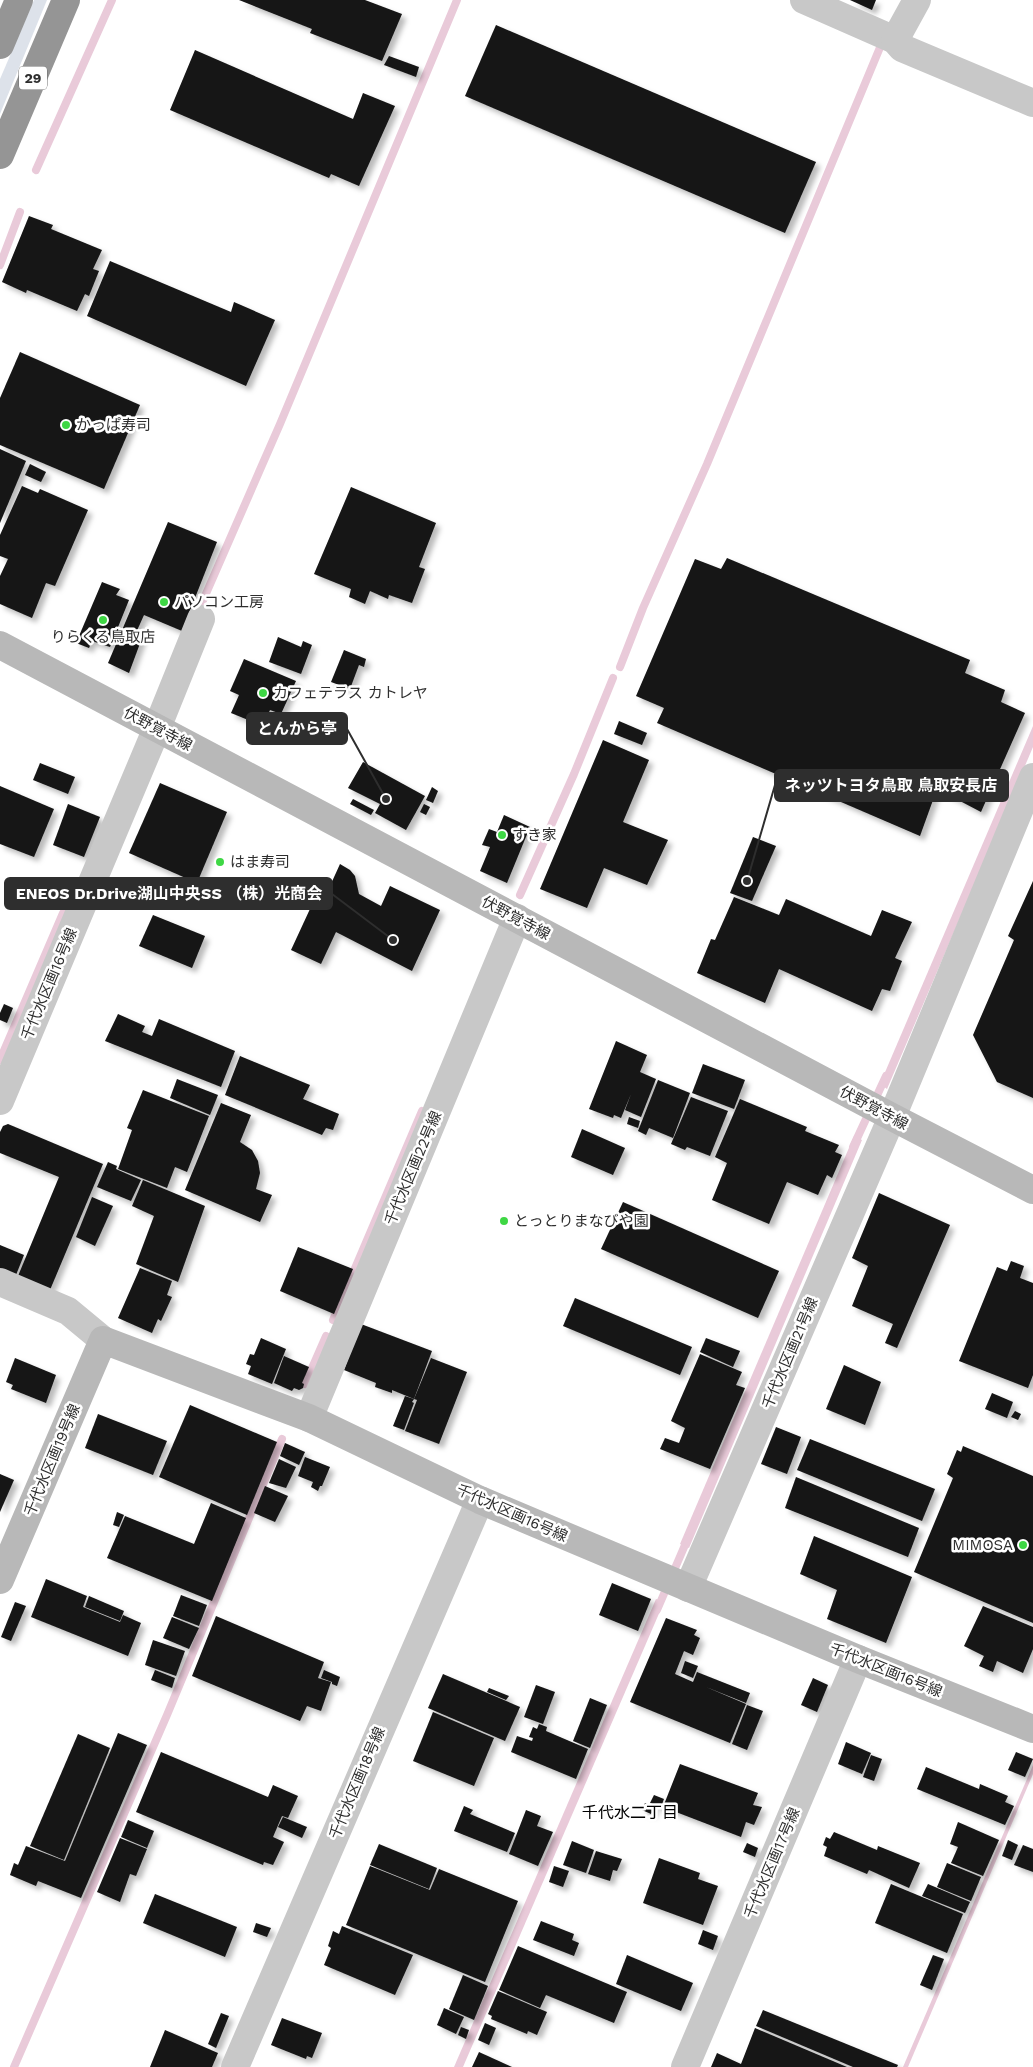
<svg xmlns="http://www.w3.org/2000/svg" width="1033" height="2067" font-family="'Work Sans','Noto Sans JP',sans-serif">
  <defs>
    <filter id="shadow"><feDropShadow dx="4.5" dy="4.5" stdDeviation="2.5" flood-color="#0004"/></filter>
  </defs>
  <rect width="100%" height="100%" fill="#fff"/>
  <polygon fill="#dde2ea" points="34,0 47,0 0,114 0,79"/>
  <g fill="#e9cad9">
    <polygon points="1033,726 1033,747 887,1089 880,1084"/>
    <polygon points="854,1136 862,1140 689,1548 680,1544"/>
    <polygon points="656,1599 664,1602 463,2067 454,2067"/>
    <polygon points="1033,1765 1033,1774 908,2067 903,2067"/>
  </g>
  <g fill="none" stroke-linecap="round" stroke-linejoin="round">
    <g stroke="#e9cad9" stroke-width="8">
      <polyline points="36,170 112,0"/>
      <polyline points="0,265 20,212"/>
      <polyline points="198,612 280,424 457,0"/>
      <polyline points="620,667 643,608 707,464 881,45"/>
      <polyline points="520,895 574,774 613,678"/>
      <polyline points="0,1060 63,913"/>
      <polyline points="853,1147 886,1076"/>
      <polyline points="333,1320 422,1111"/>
      <polyline points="305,1384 326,1336"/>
      <polyline points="657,1610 688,1538"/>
      <polyline points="14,2067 167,1715 282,1439"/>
    </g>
  </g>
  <g fill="#151515" filter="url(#shadow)">
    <polygon points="239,0 365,0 402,14 382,61 310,33 312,29"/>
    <polygon points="850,0 876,0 872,10"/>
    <polygon points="496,25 816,162 785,233 465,96"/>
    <polygon points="195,50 353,119 363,93 395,106 359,186 331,174 329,178 170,110"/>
    <polygon points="389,56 419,67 416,77 384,65"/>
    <polygon points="29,216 53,225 51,229 102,250 93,269 99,271 89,296 85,294 77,311 27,290 26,293 2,282"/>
    <polygon points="110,261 231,312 234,302 275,320 246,386 87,316"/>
    <polygon points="20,352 140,405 104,489 0,445 0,398"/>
    <polygon points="0,449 26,461 0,523"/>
    <polygon points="30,464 46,472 41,482 25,475"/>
    <polygon points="22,486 38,493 40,489 88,510 55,586 46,583 32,618 0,604 0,576 8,559 0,556 0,535"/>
    <polygon points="351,487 436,523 419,567 425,569 412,603 389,595 388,599 370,591 365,604 349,597 351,589 314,574"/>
    <polygon points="168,522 217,542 182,631 144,615 135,635 142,638 129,673 108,663"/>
    <polygon points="727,558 970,660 965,673 1005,690 1001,702 1025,713 981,812 937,789 920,836 657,723 664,708 636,696 695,559 721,569"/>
    <polygon points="102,582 120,589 116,595 129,600 110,647 92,641 89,648 76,643"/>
    <polygon points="278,637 301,647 303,641 312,645 301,674 269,662"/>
    <polygon points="344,650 366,659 364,667 359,665 350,689 331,682"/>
    <polygon points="244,659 296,681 281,714 270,710 263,726 231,713 239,695 230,691"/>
    <polygon points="619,721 647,733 642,745 614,734"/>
    <polygon points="603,740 649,760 623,822 668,840 647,885 604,868 587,908 540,889"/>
    <polygon points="363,762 425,796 406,830 375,813 380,804 348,788"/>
    <polygon points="40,763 75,777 68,794 33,780"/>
    <polygon points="160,783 227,812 197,883 129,853"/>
    <polygon points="0,786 54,809 34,857 0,844"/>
    <polygon points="432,787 438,791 433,803 426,800"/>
    <polygon points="353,799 374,810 371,815 350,804"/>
    <polygon points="68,804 100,817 84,857 53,845"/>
    <polygon points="424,804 430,807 426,815 420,812"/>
    <polygon points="504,815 530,827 507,883 480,871 490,847 482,845 489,829 497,832"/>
    <polygon points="753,837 776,846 752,901 730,893"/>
    <polygon points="340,864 350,870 355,876 359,894 381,906 390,886 440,910 412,971 336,932 321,964 291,950 322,883 330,886"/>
    <polygon points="1033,881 1033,1098 997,1082 973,1035 1014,940 1008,936"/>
    <polygon points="734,897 779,915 786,899 871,936 882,910 912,922 895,958 902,961 890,991 882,989 872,1011 779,969 765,1003 697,973 711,939 715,940"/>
    <polygon points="153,915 205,936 192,968 139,946"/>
    <polygon points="4,1004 13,1008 7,1023 0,1020 0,1013"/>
    <polygon points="118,1014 145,1026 142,1032 152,1036 159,1019 235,1051 221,1087 105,1041"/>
    <polygon points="616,1041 647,1055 640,1072 656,1079 641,1117 625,1110 631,1094 621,1118 614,1115 613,1118 589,1109"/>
    <polygon points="240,1056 310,1085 303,1099 339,1114 333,1130 326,1128 322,1135 225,1095"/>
    <polygon points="703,1064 745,1080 734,1109 692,1093"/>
    <polygon points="177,1079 218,1095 210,1115 170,1098"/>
    <polygon points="658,1080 690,1093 673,1138 649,1128 646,1135 638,1131"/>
    <polygon points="143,1090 209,1116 187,1172 175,1167 167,1188 118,1169 132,1130 127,1128"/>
    <polygon points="691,1097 728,1111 710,1156 687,1147 685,1150 671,1144"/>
    <polygon points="740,1099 807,1127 805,1131 839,1145 835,1152 842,1155 832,1178 827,1175 818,1195 787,1182 769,1224 712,1200 727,1163 715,1157"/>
    <polygon points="221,1103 251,1115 240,1142 252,1150 258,1161 260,1173 256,1189 272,1195 260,1222 185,1190"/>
    <polygon points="629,1117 640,1121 638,1128 627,1124"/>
    <polygon points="8,1124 103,1164 50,1290 18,1276 59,1177 0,1153 0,1132 3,1126"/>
    <polygon points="582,1129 625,1148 613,1175 571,1157"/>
    <polygon points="108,1162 117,1166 116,1169 141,1180 131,1201 97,1187"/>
    <polygon points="143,1180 205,1206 178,1282 136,1264 154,1216 132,1206"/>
    <polygon points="879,1193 950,1225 897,1348 885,1343 893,1324 852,1306 868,1266 852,1258"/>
    <polygon points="92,1197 113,1206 95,1246 76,1237"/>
    <polygon points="623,1202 779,1271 758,1318 601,1249"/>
    <polygon points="0,1245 24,1255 16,1275 0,1269"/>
    <polygon points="298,1247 353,1269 334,1314 280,1291"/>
    <polygon points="1011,1261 1024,1266 1020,1278 1033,1283 1033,1375 1028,1388 959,1361 997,1267 1007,1271"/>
    <polygon points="140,1268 172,1281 167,1295 172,1297 161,1321 158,1319 152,1333 118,1318"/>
    <polygon points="575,1298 692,1347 680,1375 563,1326"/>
    <polygon points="361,1324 432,1351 414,1399 392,1390 392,1393 375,1387 376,1383 344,1370"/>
    <polygon points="261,1338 286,1349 272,1384 248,1374 251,1366 246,1364 250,1354 254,1355"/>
    <polygon points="706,1338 740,1351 733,1367 700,1352"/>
    <polygon points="700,1354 742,1372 736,1385 745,1388 710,1469 660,1449 665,1438 679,1443 685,1428 671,1421"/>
    <polygon points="284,1356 309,1367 302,1383 304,1384 303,1388 299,1390 294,1388 292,1391 274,1383"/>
    <polygon points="15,1358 56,1375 46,1403 11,1389 13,1385 6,1382"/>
    <polygon points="431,1358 467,1372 439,1444 405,1431 417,1400 414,1399"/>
    <polygon points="844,1365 881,1382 865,1425 826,1409"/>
    <polygon points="992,1393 1013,1402 1007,1418 985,1409"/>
    <polygon points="405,1396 414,1399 412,1402 414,1403 404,1430 393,1426"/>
    <polygon points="190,1405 277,1442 247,1515 159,1477"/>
    <polygon points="1015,1411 1021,1414 1018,1420 1011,1417"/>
    <polygon points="98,1414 167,1441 153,1475 85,1448"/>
    <polygon points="776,1427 801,1437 787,1474 761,1464"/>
    <polygon points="810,1439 935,1489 922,1521 797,1470"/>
    <polygon points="285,1443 305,1452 299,1465 280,1456"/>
    <polygon points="963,1446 1033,1476 1033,1623 914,1572 953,1478 947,1474 957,1450 961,1452"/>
    <polygon points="305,1457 330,1467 322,1486 320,1486 318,1491 311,1487 313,1482 298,1476"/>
    <polygon points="279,1459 296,1467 286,1488 269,1483"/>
    <polygon points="0,1474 14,1480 0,1512"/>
    <polygon points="796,1477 919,1528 908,1557 785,1508"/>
    <polygon points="265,1486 288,1496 275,1522 254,1513"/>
    <polygon points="211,1503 246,1518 212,1601 107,1558 125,1516 194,1544"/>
    <polygon points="117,1512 124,1515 119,1527 113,1525"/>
    <polygon points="814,1536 912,1577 886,1643 827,1619 837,1590 800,1574"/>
    <polygon points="46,1579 87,1596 83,1607 120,1622 123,1615 141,1623 128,1656 31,1617"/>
    <polygon points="612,1583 651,1599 638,1631 599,1615"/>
    <polygon points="181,1595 207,1605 199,1626 173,1616"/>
    <polygon points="89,1596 124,1611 120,1621 85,1607"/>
    <polygon points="15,1602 26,1606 11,1641 1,1637"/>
    <polygon points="983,1606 1033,1627 1033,1649 1023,1673 997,1661 993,1672 979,1666 984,1656 964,1646"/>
    <polygon points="216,1616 324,1662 318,1678 331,1682 321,1711 307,1706 300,1721 192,1676"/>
    <polygon points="172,1617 199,1628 189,1649 163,1638"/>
    <polygon points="666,1618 697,1630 694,1635 700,1638 693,1655 684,1651 675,1674 693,1682 697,1672 750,1693 746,1703 706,1687 746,1704 730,1743 630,1702"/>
    <polygon points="153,1640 185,1651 176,1676 145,1665"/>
    <polygon points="685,1661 698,1666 693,1678 681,1673"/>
    <polygon points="155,1670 175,1678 172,1688 151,1680"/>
    <polygon points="324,1670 340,1677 337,1686 332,1684 332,1682 321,1678"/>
    <polygon points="443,1674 520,1707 505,1741 428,1708"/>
    <polygon points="813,1678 828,1685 817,1712 801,1705"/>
    <polygon points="536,1685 555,1692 543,1724 524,1717"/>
    <polygon points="489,1688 509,1696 506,1700 487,1692"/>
    <polygon points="590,1698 607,1705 590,1748 573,1741"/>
    <polygon points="747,1705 763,1711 747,1750 732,1744"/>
    <polygon points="433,1712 494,1738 474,1786 413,1761"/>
    <polygon points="539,1724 547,1727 546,1731 588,1749 576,1779 511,1752 517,1736 532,1741 533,1738 529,1737 533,1727 537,1729"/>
    <polygon points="118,1733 147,1745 81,1898 38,1881 36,1886 10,1875 14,1863 18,1865 26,1846 65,1861"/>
    <polygon points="78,1734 110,1748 64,1860 30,1846"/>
    <polygon points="846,1742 871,1753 862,1774 838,1764"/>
    <polygon points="161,1752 268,1797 273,1785 298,1796 288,1818 282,1816 273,1837 284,1842 273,1865 264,1862 263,1865 136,1812"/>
    <polygon points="1016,1752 1033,1759 1025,1777 1008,1770"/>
    <polygon points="871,1755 882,1759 874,1781 863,1777"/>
    <polygon points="680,1764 758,1793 753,1805 762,1807 754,1825 746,1822 741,1837 663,1807"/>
    <polygon points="926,1767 979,1789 980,1784 1008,1796 1005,1802 1014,1806 1005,1825 917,1789"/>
    <polygon points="654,1795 664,1799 661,1807 650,1803"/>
    <polygon points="645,1803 655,1808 651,1814 642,1810"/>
    <polygon points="464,1806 473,1810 470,1814 515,1833 507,1852 454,1831"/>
    <polygon points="526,1810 541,1816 537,1826 553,1832 538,1866 509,1854"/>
    <polygon points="283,1817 307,1827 302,1838 278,1827"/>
    <polygon points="128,1820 154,1831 147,1848 121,1837"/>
    <polygon points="958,1822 999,1840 983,1876 951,1863 958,1847 950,1844"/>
    <polygon points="834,1832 877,1850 878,1846 920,1863 909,1888 869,1870 867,1874 824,1856 827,1847 823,1845 826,1837 830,1839"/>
    <polygon points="120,1838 147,1849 136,1876 130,1874 120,1902 97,1892"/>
    <polygon points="1008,1840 1018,1845 1012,1860 1002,1856"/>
    <polygon points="572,1841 594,1850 586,1873 563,1865"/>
    <polygon points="747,1843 758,1848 755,1857 743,1852"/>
    <polygon points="379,1844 437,1868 429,1889 370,1865"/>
    <polygon points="1023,1845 1033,1849 1033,1872 1014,1865"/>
    <polygon points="596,1851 622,1859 617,1871 613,1870 610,1881 588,1874"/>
    <polygon points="659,1858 700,1873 698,1879 718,1886 703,1925 643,1903"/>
    <polygon points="947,1863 981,1877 971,1901 937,1887"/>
    <polygon points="370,1866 430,1890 439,1869 518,1901 485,1982 346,1925"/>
    <polygon points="554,1866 569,1871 563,1887 549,1882"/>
    <polygon points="891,1884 963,1914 947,1953 875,1923"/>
    <polygon points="928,1884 970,1902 965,1913 922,1896"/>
    <polygon points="155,1894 237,1927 225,1957 143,1923"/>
    <polygon points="541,1921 574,1934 572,1940 579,1943 574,1956 533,1940"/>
    <polygon points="256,1923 271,1928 267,1937 253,1932"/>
    <polygon points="342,1926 413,1955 395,1995 324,1965 331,1948 328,1946 333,1931 339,1934"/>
    <polygon points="703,1930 718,1936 713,1950 698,1944"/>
    <polygon points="518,1946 627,1992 614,2023 546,1995 540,2008 499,1990"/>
    <polygon points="627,1955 693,1983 681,2011 616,1984"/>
    <polygon points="933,1955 944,1959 932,1990 920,1985"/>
    <polygon points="463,1975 488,1986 474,2020 449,2009"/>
    <polygon points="498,1991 547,2012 537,2035 528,2031 527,2034 491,2019 492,2016 488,2014"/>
    <polygon points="444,2008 464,2017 456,2034 437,2025"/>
    <polygon points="763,2010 898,2065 897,2067 853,2067 756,2026"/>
    <polygon points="221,2013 229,2016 216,2048 208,2044"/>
    <polygon points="282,2018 322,2033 312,2058 307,2056 306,2059 271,2045"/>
    <polygon points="485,2023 496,2028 489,2045 478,2040"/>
    <polygon points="461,2027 469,2030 466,2039 458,2035"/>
    <polygon points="755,2028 847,2067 711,2067 717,2053 741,2064"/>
    <polygon points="165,2030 218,2053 212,2067 150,2067"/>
    <polygon points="479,2052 512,2067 472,2067"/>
  </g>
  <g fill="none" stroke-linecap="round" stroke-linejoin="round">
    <g stroke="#c8c8c8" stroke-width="28">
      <polyline points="804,0 895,40 902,48 1033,103"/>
      <polyline points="895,40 917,0"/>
      <polyline points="0,1101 157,728 201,619"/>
      <polyline points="0,1282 68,1311 103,1340"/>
      <polyline points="309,1418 517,918"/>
      <polyline points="688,1588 892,1117 1033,777"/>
      <polyline points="235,2067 480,1500"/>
      <polyline points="685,2067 858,1659"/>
    </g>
    <g stroke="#b8b8b8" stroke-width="28">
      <polyline points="0,645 892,1117 1033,1190"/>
      <polyline points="0,1580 103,1340 309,1418 480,1500 858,1659 1033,1729"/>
    </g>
    <g stroke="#959595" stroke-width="28">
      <polyline points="0,45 19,0"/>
      <polyline points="0,155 66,0"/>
    </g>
  </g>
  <g fill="#3ed744" stroke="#fff" stroke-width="2">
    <circle cx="66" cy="425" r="5"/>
    <circle cx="164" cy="602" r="5"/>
    <circle cx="103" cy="620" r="5"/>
    <circle cx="263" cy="693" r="5"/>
    <circle cx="502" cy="835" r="5"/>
    <circle cx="220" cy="862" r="5"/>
    <circle cx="504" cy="1221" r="5"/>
    <circle cx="1023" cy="1545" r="5"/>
  </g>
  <g text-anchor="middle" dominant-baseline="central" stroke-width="5" stroke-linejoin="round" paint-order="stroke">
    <rect fill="#fff" stroke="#6d6d6d" stroke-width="1" x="19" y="66.5" width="28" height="23" rx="4"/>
    <g font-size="14" font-weight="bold" fill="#2e2e2e">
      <text x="33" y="78">29</text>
    </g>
    <g font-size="15" fill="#2e2e2e" stroke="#fff" text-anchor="start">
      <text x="76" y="425">かっぱ寿司</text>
      <text x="174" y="602">パソコン工房</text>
      <text x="103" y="637" text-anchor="middle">りらくる鳥取店</text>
      <text x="273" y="693">カフェテラス カトレヤ</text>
      <text x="512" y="835">すき家</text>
      <text x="230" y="862">はま寿司</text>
      <text x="514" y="1221">とっとりまなびや園</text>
      <text x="1013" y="1545" text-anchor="end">MIMOSA</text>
    </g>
    <g font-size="15" fill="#2e2e2e" stroke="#fff">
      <text transform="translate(158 729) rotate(28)">伏野覚寺線</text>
      <text transform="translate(516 918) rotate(28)">伏野覚寺線</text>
      <text transform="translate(49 984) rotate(-67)">千代水区画16号線</text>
      <text transform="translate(874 1108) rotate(28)">伏野覚寺線</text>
      <text transform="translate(413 1168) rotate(-67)">千代水区画22号線</text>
      <text transform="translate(790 1353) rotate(-67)">千代水区画21号線</text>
      <text transform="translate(52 1460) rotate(-67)">千代水区画19号線</text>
      <text transform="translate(512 1513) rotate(24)">千代水区画16号線</text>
      <text transform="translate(886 1670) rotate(22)">千代水区画16号線</text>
      <text transform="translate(357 1783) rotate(-67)">千代水区画18号線</text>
      <text transform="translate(772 1863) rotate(-67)">千代水区画17号線</text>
    </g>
    <g font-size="16" fill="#000" stroke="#fff">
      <text x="630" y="1812">千代水二丁目</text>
    </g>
  </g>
  <path fill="none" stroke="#2e2e2e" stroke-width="2" d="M386 799L347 729M747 881L775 785M393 940L332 894"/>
  <g fill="#2e2e2e" stroke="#fff" stroke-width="2">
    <circle cx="386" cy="799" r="5"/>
    <circle cx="747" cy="881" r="5"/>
    <circle cx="393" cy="940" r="5"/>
  </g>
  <g fill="#2e2e2e" stroke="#2e2e2e" stroke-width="2">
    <rect x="247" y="713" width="100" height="31" rx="5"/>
    <rect x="775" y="770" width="233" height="31" rx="5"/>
    <rect x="5" y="878" width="327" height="31" rx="5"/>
  </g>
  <g font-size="16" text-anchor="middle" font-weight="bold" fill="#fff">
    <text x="297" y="734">とんから亭</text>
    <text x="891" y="791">ネッツトヨタ鳥取 鳥取安長店</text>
    <text x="169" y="899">ENEOS Dr.Drive湖山中央SS （株）光商会</text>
  </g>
</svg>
